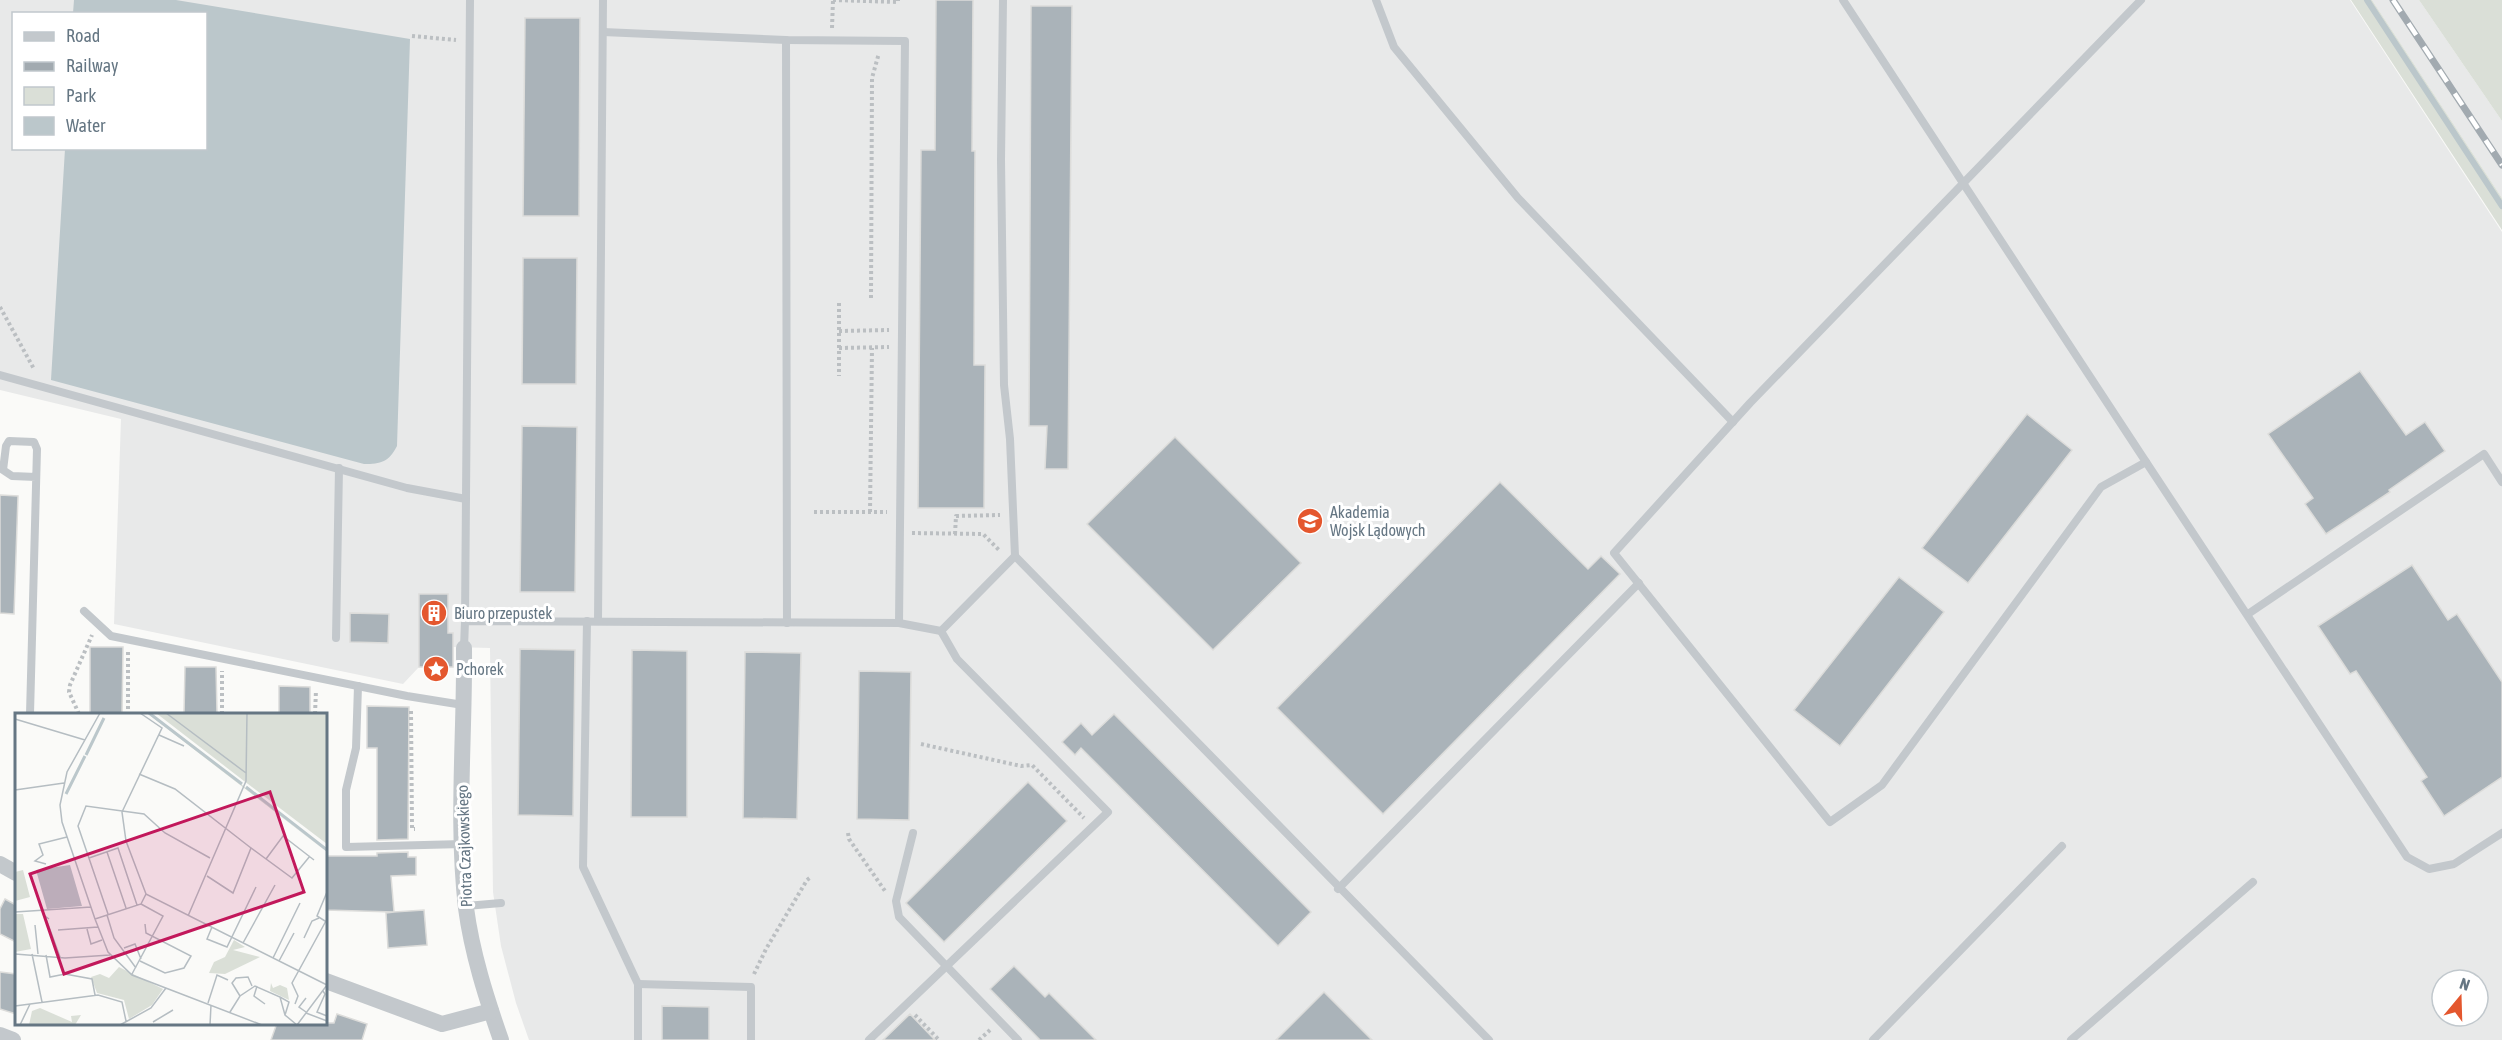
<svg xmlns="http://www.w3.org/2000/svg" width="2502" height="1040" font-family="'Asap Condensed',sans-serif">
  <rect width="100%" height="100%" fill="#fafaf8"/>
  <g fill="#e8e9e9" fill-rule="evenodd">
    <path d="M0 0H2350L2502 232V1040H529L516 1003 501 946 493 892 490 648 453 647V667H419L403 684 114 624 121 419 0 390ZM14 14H206V148H14ZM2442 980H2478V1016H2442Z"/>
    <polygon points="2372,0 2419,0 2502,121 2502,198"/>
  </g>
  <g fill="#dadfd7">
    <polygon points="2351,0 2372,0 2502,198 2502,230"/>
    <polygon points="2419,0 2502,0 2502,121"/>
  </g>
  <path fill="#bbc7cb" d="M74 0H176L410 39 397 446C389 462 381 464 364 464L51 380 65 149 206 148V14L73 13Z"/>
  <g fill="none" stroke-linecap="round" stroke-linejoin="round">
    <polyline stroke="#bbc7cb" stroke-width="6" points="2367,0 2502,206"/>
  </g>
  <g fill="#aab3b9" stroke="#dcdcda" stroke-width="1.5">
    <polygon points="936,0 973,0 972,151 975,151 974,365 985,365 984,508 918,508 921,150 935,150"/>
    <polygon points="1031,6 1072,6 1068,469 1045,469 1047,426 1029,426"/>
    <polygon points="525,18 580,18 579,216 523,216"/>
    <polygon points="523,258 577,258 576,384 522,384"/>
    <polygon points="2360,371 2406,435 2425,422 2445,451 2389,490 2390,492 2326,534 2305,504 2313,498 2268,434"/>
    <polygon points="2027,414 2072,450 1968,583 1922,548"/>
    <polygon points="522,426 577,427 575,592 520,592"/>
    <polygon points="1175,437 1301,563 1213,650 1087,524"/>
    <polygon points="1500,482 1588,569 1601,556 1620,574 1383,814 1277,708"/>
    <polygon points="0,495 18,496 14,614 0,613"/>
    <polygon points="2412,565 2448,620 2457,614 2502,682 2502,777 2444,816 2421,781 2427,777 2356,671 2350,674 2318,626"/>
    <polygon points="1899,577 1944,612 1840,746 1794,710"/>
    <polygon points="419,594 448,594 448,633 453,633 453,667 419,667"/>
    <polygon points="350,613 389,614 388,643 350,642"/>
    <polygon points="90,647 123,647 122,714 90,714"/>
    <polygon points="520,649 575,650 573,816 518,815"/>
    <polygon points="632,650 687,651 687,817 631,817"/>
    <polygon points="745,652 801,653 797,819 743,818"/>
    <polygon points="185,667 216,667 217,714 184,714"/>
    <polygon points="859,671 911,672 909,820 857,819"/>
    <polygon points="279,686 310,687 310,714 279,714"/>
    <polygon points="367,706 409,707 408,839 377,840 377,748 367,748"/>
    <polygon points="1114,714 1311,912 1278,946 1081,748 1075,755 1062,742 1081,723 1092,735"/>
    <polygon points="1028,782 1067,821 944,942 906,903"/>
    <polygon points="408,852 408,857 416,857 416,875 391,876 394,912 424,910 427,945 388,948 386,913 394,912 326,910 326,856 377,856 377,853"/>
    <polygon points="5,899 16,905 16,942 0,934 0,909"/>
    <polygon points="1014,966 1045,997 1049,993 1096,1040 1040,1040 990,989"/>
    <polygon points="0,972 16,974 16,1014 0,1009"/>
    <polygon points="1324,992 1372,1040 1276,1040"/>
    <polygon points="662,1006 709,1007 709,1040 662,1040"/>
    <polygon points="337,1014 367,1024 362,1040 271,1040 277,1023 334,1023"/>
    <polygon points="910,1014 935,1040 883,1040"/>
  </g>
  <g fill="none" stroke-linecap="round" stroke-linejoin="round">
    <g stroke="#bbbfc2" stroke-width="4" stroke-dasharray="3 3" stroke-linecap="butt">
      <polyline points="833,0 898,2 898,0"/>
      <polyline points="832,28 833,0"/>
      <polyline points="412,36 456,40"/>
      <polyline points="871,298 872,78 879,53"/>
      <polyline points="839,303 839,376"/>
      <polyline points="0,307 34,369"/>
      <polyline points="839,331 889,330"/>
      <polyline points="839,348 889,347"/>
      <polyline points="814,512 887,512"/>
      <polyline points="870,512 872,348"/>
      <polyline points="912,533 983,534 1000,551"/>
      <polyline points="955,534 956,516 1000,515"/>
      <polyline points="128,652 128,714"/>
      <polyline points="411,711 412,829 415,829"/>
      <polyline points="79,714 69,692 70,685 92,635"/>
      <polyline points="222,714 222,671"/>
      <polyline points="315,714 316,690"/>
      <polyline points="921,744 1021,766 1032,765 1084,818"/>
      <polyline points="848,833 849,839 885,891"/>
      <polyline points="754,974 766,949 807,880 811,877"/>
      <polyline points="915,1015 939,1040"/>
      <polyline points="979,1040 990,1030"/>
    </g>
    <g stroke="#c3c8cc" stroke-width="8">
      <polyline points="1003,0 1001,160 1004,385 1010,439 1015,556"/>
      <polyline points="1376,0 1394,47 1518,198 1733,422"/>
      <polyline points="1843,0 2146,462"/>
      <polyline points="2141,0 1750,403 1614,553 1830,822 1882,785 2101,487 2146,462 2407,857 2429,869 2454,864 2502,833"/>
      <polyline points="603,32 786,40 905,41 899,623"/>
      <polyline points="786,40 787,623"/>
      <polyline points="0,375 407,488 466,499"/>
      <polyline points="84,611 111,636 407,696 463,705"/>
      <polyline points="2248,614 2484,454 2502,482"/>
      <polyline points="465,621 470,0"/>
      <polyline points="587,621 583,867 638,984 638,1040"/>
      <polyline points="598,621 603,0"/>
      <polyline points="336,638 339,468"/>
      <polyline points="464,648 465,621 899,623 941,631 1015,556 1489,1040"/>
      <polyline points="358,686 356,748 346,790 346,847 463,844"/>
      <polyline points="30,714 37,449 34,442 9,441 6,446 3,470 12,476 36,477"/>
      <polyline points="913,833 896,901 899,917 1018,1040"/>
      <polyline points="1338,889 1639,583"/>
      <polyline points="466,906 501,903"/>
      <polyline points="638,984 751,987 751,1040"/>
      <polyline points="869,1040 1108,812 957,659 941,631"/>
      <polyline points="1873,1040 2062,846"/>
      <polyline points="2071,1040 2253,882"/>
    </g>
    <g stroke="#c3c8cc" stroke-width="16">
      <path d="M464 648C465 734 456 821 466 908 472 953 486 997 501 1040"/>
      <polyline points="0,864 16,873"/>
      <polyline points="326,981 442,1024 491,1011"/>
      <polyline points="0,1035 13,1040"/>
    </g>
    <g stroke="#a2aab0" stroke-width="7">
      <polyline id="rail" points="2393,0 2502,165"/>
    </g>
    <use href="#rail" stroke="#fff" stroke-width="4.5" stroke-dasharray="14" stroke-linecap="butt"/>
  </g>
  <defs>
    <g id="university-disc" transform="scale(1.35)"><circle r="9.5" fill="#e4572e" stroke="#fff"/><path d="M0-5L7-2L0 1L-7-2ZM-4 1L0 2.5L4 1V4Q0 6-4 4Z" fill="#fff"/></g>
    <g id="building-disc" transform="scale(1.35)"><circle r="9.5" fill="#e4572e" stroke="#fff"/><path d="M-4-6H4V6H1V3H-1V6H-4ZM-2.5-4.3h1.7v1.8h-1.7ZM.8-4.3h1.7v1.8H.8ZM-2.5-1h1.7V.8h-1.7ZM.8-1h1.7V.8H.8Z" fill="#fff"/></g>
    <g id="sight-disc" transform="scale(1.35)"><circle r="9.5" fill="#e4572e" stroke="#fff"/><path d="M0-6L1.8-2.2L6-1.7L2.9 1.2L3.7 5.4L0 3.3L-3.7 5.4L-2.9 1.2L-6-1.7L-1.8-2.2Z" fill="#fff"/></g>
  </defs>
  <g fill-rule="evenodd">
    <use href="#university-disc" x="1310" y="521"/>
    <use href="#building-disc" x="434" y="613"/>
    <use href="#sight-disc" x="436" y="669"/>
  </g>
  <g text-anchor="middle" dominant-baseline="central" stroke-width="6" stroke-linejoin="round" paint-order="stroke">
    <g font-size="16" fill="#657683" stroke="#fff" text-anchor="start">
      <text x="1330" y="512">Akademia<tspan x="1330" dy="18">Wojsk Lądowych</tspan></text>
      <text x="454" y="613">Biuro przepustek</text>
      <text x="456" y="669">Pchorek</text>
    </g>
    <g font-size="16" fill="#657683" stroke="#fff">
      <text transform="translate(464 846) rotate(-92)">Piotra Czajkowskiego</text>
    </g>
  </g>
  <g transform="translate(15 713)">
    <rect width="312" height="312" fill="#fafaf8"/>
    <path d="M132 0 170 27 312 139 137 4ZM141 0H312V131L229 68ZM8 157 15 184 0 188V159ZM0 201H8L16 236 0 239ZM219 227 230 234 218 237 245 244 210 261 194 260 199 249 210 244ZM104 254 148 276 137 292 114 306 109 287 82 280 76 264 85 261 94 265ZM256 270 258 275 265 272 272 275 274 287 255 278ZM25 295 57 309 56 303 66 302 60 312H14L17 298Z" fill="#dadfd7"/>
    <path d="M55 152 67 193 32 196 21 157Z" fill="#bbc7cb"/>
    <path fill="none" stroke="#bbc7cb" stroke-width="3" d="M134 0 227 71M71 42 89 5M231 74 312 137M51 81 70 43"/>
    <path fill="none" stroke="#b5bdc2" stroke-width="1.5" d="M125 0 147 15 107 99 111 128 131 181M151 0 231 60M0 6 70 27M144 22 169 33M124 61 160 76 236 135M0 77 49 70M92 139 111 195M74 145 103 135 122 192M251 146 268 123 299 147M31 151 20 148 28 142 24 131 52 124M192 163 218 180 236 135 277 165 295 143M0 199 76 194M93 201 63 113 71 93 129 101 150 120 195 145M92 202 99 225 121 255M173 203 231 68 232 0M34 206 30 203 45 244M80 206 47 109 45 92 52 59 85 0M310 208 302 203 312 179M20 212 23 241M197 214 192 226 212 234 241 174M72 216 76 231 87 227M43 217 83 214M289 225 297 208 304 205M228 230 260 172M109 235 120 231 126 246M0 241 50 245 95 242M17 241 27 289M31 242 35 264 50 261 77 266 80 282M258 245 285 190M125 248 150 260 169 255 176 243 131 220 130 211M264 248 279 220M117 261 148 203 126 191M242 273 239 283 250 291M308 278 310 281 302 299 312 303M225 283 217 270 221 265 233 264 237 273M265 284 274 289 270 302M291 285 284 294 291 299M193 290 202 262 213 267M280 291 283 283 277 270 312 206M0 293 83 282 107 289 111 308M215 299 225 283 240 273 265 284 270 302 282 312M291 300 312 308M138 309 158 297M5 312 15 291M105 312 136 295 151 275M195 312 196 292M247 312 117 262 93 239 80 206 126 191 131 181 312 272M282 312 312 272"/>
    <path fill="#c2185b" fill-opacity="0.15" stroke="#c2185b" stroke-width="3" d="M255 79 289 179 49 261 15 161Z"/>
    <rect width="312" height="312" fill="none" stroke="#657683" stroke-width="3"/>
  </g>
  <rect x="12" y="12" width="195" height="138" fill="#ffffff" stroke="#c1c8cd" stroke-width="1.5"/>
  <rect x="24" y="32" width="30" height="9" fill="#c3c8cc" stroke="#c1c8cd" stroke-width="1.5"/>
  <text x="66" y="42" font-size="18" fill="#657683">Road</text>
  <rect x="24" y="62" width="30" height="9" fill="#a2aab0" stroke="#c1c8cd" stroke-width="1.5"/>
  <text x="66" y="72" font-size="18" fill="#657683">Railway</text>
  <rect x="24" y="87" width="30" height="18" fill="#dadfd7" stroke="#c1c8cd" stroke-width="1.5"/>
  <text x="66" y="102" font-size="18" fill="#657683">Park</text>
  <rect x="24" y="117" width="30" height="18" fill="#bbc7cb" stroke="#c1c8cd" stroke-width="1.5"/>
  <text x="66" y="132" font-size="18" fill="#657683">Water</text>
  <g transform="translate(2460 998) rotate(19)"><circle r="28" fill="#ffffff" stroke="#c1c8cd" stroke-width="1.5"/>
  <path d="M0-4.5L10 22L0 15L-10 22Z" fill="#e4572e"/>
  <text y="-9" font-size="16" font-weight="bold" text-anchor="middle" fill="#657683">N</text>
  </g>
</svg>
